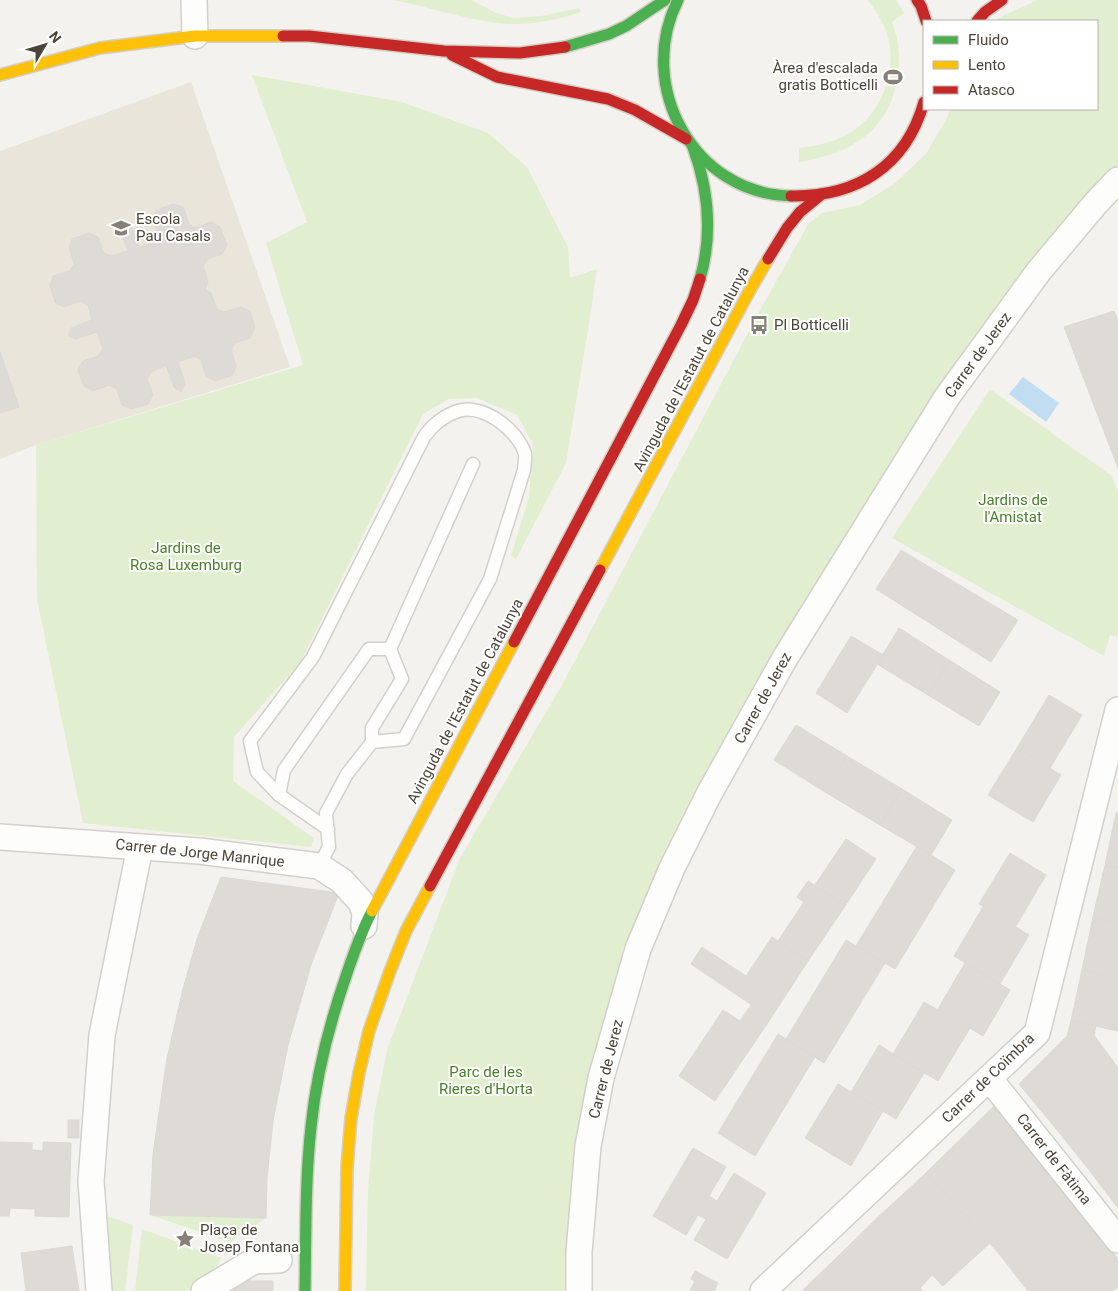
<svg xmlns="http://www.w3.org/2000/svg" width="1118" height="1291" font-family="Roboto,sans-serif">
  <rect width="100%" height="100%" fill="#f4f2ee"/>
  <polygon fill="#eae5da" points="191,82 290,367 36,445 0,459 0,151"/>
  <g fill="#e1eecf">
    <path d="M393 0H471L496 13 514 18 541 16 579 8 581 12C558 19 534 25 509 24 470 22 432 7 393 0Z"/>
    <path d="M868 0H896L904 13 892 22C908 62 897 119 857 142 839 154 820 158 799 162V148C818 146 840 141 856 129 886 107 900 60 884 26 880 17 874 8 868 0Z"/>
    <polygon points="1038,0 1118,0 1118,166 1049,244 636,929 571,1291 366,1291 368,1192 374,1116 387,1050 460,858 562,685 759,312 809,223 822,213 860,205 894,184 926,154 947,118 950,109 1097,109 1097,21 996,21 1002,16"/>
    <polygon points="252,75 402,102 488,133 527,167 568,247 570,278 597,269 588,330 566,463 516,559 511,556 529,497 533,444 517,415 477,398 449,399 423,414 300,663 234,737 233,781 314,838 311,847 83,823 37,599 36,445 303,365 266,243 307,222"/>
    <polygon points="990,389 1112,476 1118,492 1118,637 1110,635 1104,656 892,538"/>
    <polygon points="101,1214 133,1225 125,1291 111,1291"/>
    <polygon points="150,1215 266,1218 230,1242"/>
    <polygon points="142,1229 221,1258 209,1282 184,1291 135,1291"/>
  </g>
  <polygon fill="#c0ddf1" points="1023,377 1059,403 1046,422 1009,394"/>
  <g fill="#dedbd6" stroke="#dcd9d4">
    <polygon points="174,204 183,207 189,224 195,228 212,222 220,227 227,245 222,254 207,259 203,266 208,282 205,289 211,293 217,309 224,312 241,307 250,311 255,328 250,338 235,343 231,350 236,366 233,375 215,381 206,376 201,360 194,356 178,362 185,383 181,392 174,387 166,366 151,372 147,379 153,395 148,404 131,409 122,405 117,389 109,385 93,391 84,386 78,370 83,361 98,356 103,349 97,332 76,339 68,336 71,328 92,320 88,305 80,301 64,307 55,302 50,285 53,276 70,271 74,264 69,247 72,239 89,233 98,237 104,253 111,256 128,251 120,230 124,222 131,226 139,247 155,242 158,235 152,218 156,210"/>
    <polygon points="1114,311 1118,321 1118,468 1064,327"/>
    <polygon points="0,352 19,407 0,413"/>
    <polygon points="901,550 1018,620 991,662 876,589"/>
    <polygon points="899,628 949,660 928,695 877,664"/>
    <polygon points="851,636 883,655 847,713 816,693"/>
    <polygon points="949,660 1000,692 979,726 928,695"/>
    <polygon points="1049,695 1082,715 1050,768 1017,748"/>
    <polygon points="796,725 847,756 825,792 774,760"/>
    <polygon points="1017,748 1061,775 1033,822 988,795"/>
    <polygon points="847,756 902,789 880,825 825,792"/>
    <polygon points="902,789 952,820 931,855 880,825"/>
    <polygon points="1116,813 1118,813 1118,868 1105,865"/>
    <polygon points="846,839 876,859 845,906 815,885"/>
    <polygon points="917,846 955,870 895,969 856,946"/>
    <polygon points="1010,853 1046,875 1016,926 979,904"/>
    <polygon points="1105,865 1118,868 1118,923 1093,917"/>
    <polygon points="221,877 339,893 312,962 288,1045 273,1121 267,1179 266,1218 150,1215 153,1154 167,1058 183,989 197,939"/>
    <polygon points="808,881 845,906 808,961 778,941 804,902 797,897"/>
    <polygon points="983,907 1029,935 1000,984 954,956"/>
    <polygon points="1093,917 1118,923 1118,978 1082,970"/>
    <polygon points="772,937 808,961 771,1018 691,964 702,947 746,976"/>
    <polygon points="846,940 885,963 824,1063 786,1039"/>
    <polygon points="965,963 1010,990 983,1036 938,1009"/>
    <polygon points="1082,970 1118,978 1118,1031 1071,1021"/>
    <polygon points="924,1002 970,1028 938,1081 893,1054"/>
    <polygon points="751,1005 771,1018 715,1101 679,1076 723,1010 740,1021"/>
    <polygon points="1071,1021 1096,1026 1094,1035 1118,1068 1118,1074 1053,1125 1019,1084 1067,1036"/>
    <polygon points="778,1034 815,1057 755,1156 718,1133"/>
    <polygon points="879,1045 924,1073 896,1119 851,1092"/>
    <polygon points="1118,1074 1118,1141 1086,1166 1053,1125"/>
    <polygon points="838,1084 883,1111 851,1166 805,1138"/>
    <polygon points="996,1104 1036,1155 962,1212 926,1173"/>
    <rect x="68" y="1120" width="11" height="18"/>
    <polygon points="1118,1141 1118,1208 1086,1166"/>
    <polygon points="0,1142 32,1143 32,1150 43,1151 43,1142 71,1143 69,1217 35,1216 35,1209 10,1208 9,1216 0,1216"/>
    <polygon points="693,1148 726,1167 709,1196 717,1201 734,1173 766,1193 727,1259 694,1240 706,1219 698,1215 686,1235 653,1216"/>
    <polygon points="1036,1155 1071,1200 1000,1255 962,1212"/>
    <polygon points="926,1173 990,1243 943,1286 877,1218"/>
    <polygon points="1071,1200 1109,1248 1050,1291 1028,1291 1000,1255"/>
    <polygon points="877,1218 932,1275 920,1288 923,1291 855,1291 829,1265"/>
    <polygon points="72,1246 79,1291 26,1291 21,1253"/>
    <polygon points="1109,1248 1118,1259 1118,1287 1112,1291 1050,1291"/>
    <polygon points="829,1265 855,1291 802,1291 806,1287"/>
    <polygon points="695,1271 718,1283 714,1291 690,1291 695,1281 691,1279"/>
    <polygon points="245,1281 273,1281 273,1291 229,1291"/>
  </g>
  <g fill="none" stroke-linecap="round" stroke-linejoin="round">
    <g stroke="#d2d0cb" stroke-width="15">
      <g id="lane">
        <polyline points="390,649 473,464"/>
        <polyline points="279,795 284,770 369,649 390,649 402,679 372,728 372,742"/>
        <path d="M319 866 329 847 326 813 347 774 372 742 404 739 490 579 524 470C524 465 526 458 525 454 518 430 483 403 458 411 443 416 433 424 424 437L313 657 250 741 257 772 279 795 328 829"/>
      </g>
    </g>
    <g stroke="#d2d0cb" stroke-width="28">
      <g id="street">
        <polyline points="194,0 195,36"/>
        <polyline points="0,837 199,851 319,866 342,881 361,902 365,913 364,926"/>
        <polyline points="989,1078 1118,1240"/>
        <polyline points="99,1291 91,1181 102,1035 140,847"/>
        <polyline points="204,1291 254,1261 279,1260"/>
        <polyline points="579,1291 579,1252 588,1146 601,1078 638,949 672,868 709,794 785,658 947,397 1039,271 1096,203 1118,180"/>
        <polyline points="763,1291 1037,1033 1118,710"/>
      </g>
    </g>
    <g stroke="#d3cfc5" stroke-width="14">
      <g id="fast">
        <path d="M678 0C635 85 693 194 791 196"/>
        <polyline points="565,47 609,34 626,26 665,0"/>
        <path d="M693 147C709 191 713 234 700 279"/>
        <path d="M305 1291C306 1236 305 1181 311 1127 316 1077 328 1029 344 982 352 958 360 934 372 911"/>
      </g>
    </g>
    <g stroke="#d3cfc5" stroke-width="14">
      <g id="slow">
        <polyline points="0,75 100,48 195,36 283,36"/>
        <polyline points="600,570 750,290 768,259"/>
        <polyline points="372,911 514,642"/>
        <polyline points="345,1291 347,1167 351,1118 359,1073 369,1031 390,971 406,931 430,886"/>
      </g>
    </g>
    <g stroke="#d3cfc5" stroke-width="14">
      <g id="jam">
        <polyline points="917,0 921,6 926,21"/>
        <polyline points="977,21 985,12 1002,0"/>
        <polyline points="283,36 309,36 444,51 520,53 565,47"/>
        <polyline points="452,55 497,77 608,99 635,110 686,139"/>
        <path d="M791 196C857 197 906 166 924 102"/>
        <polyline points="768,259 787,228 800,212 822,194"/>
        <polyline points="514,642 681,325 693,300 700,279"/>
        <polyline points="430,886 600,570"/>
      </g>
    </g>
    <use href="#lane" stroke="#fdfdfc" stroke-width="12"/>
    <use href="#street" stroke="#fdfdfc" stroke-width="25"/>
    <use href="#fast" stroke="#4caf50" stroke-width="11"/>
    <use href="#slow" stroke="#ffc107" stroke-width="11"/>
    <use href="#jam" stroke="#c62828" stroke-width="11"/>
  </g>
  <defs>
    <g id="stadium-bare" transform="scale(1.5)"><path d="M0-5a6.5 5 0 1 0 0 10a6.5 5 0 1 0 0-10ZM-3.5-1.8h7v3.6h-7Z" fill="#868178" stroke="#fff" stroke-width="2.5" paint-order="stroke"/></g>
    <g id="school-bare" transform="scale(1.5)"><path d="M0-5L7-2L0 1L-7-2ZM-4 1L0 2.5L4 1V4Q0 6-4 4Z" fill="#868178" stroke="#fff" stroke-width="2.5" paint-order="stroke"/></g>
    <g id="bus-bare" transform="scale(1.5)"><path d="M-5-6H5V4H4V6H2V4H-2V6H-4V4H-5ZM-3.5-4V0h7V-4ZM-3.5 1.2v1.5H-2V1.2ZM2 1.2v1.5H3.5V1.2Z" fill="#868178" stroke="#fff" stroke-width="2.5" paint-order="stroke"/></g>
    <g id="sight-bare" transform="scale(1.5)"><path d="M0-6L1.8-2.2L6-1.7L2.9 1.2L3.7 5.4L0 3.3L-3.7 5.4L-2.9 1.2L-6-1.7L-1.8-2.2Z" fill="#868178" stroke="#fff" stroke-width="2.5" paint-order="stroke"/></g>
  </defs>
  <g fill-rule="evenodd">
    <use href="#stadium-bare" x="893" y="77"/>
    <use href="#school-bare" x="121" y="228"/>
    <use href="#bus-bare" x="759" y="325"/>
    <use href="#sight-bare" x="185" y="1239"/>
  </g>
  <g text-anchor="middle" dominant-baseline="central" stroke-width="4" stroke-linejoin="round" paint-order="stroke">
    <g font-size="15" fill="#4b4439" stroke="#fff" text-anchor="start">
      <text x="878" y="68" text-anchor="end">Àrea d'escalada<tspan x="878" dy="17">gratis Botticelli</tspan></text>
      <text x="136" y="219">Escola<tspan x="136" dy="17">Pau Casals</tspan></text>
      <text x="774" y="325">Pl Botticelli</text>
      <text x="200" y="1230">Plaça de<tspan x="200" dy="17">Josep Fontana</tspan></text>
    </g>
    <g font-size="15" fill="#4b4439" stroke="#fff">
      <text transform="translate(978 355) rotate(-54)">Carrer de Jerez</text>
      <text transform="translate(691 369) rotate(-62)">Avinguda de l'Estatut de Catalunya</text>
      <text transform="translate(763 698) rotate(-61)">Carrer de Jerez</text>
      <text transform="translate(465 701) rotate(-62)">Avinguda de l'Estatut de Catalunya</text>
      <text transform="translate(200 853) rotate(6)">Carrer de Jorge Manrique</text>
      <text transform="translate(606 1069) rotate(-76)">Carrer de Jerez</text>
      <text transform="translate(988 1078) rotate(-44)">Carrer de Coïmbra</text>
      <text transform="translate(1054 1159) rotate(52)">Carrer de Fàtima</text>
    </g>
    <g font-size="15" fill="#4a7f2a" stroke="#fff">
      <text x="1013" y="500">Jardins de<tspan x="1013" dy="17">l'Amistat</tspan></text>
      <text x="186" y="548">Jardins de<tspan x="186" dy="17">Rosa Luxemburg</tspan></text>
      <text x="486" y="1072">Parc de les<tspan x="486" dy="17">Rieres d'Horta</tspan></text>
    </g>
  </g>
  <rect x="923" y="20" width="175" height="90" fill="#ffffff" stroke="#b7b4b0"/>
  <rect x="933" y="36" width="25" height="8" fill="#4caf50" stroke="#b7b4b0"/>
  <text x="968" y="45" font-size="15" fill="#4b4439">Fluido</text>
  <rect x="933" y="61" width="25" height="8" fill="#ffc107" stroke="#b7b4b0"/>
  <text x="968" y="70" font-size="15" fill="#4b4439">Lento</text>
  <rect x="933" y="86" width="25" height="8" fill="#c62828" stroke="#b7b4b0"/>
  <text x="968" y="95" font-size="15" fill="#4b4439">Atasco</text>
  <g transform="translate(45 45) rotate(52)" stroke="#ffffff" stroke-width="4" paint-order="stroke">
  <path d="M0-4L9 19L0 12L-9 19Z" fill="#4b4439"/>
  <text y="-8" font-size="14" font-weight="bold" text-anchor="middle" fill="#4b4439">N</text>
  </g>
</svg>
